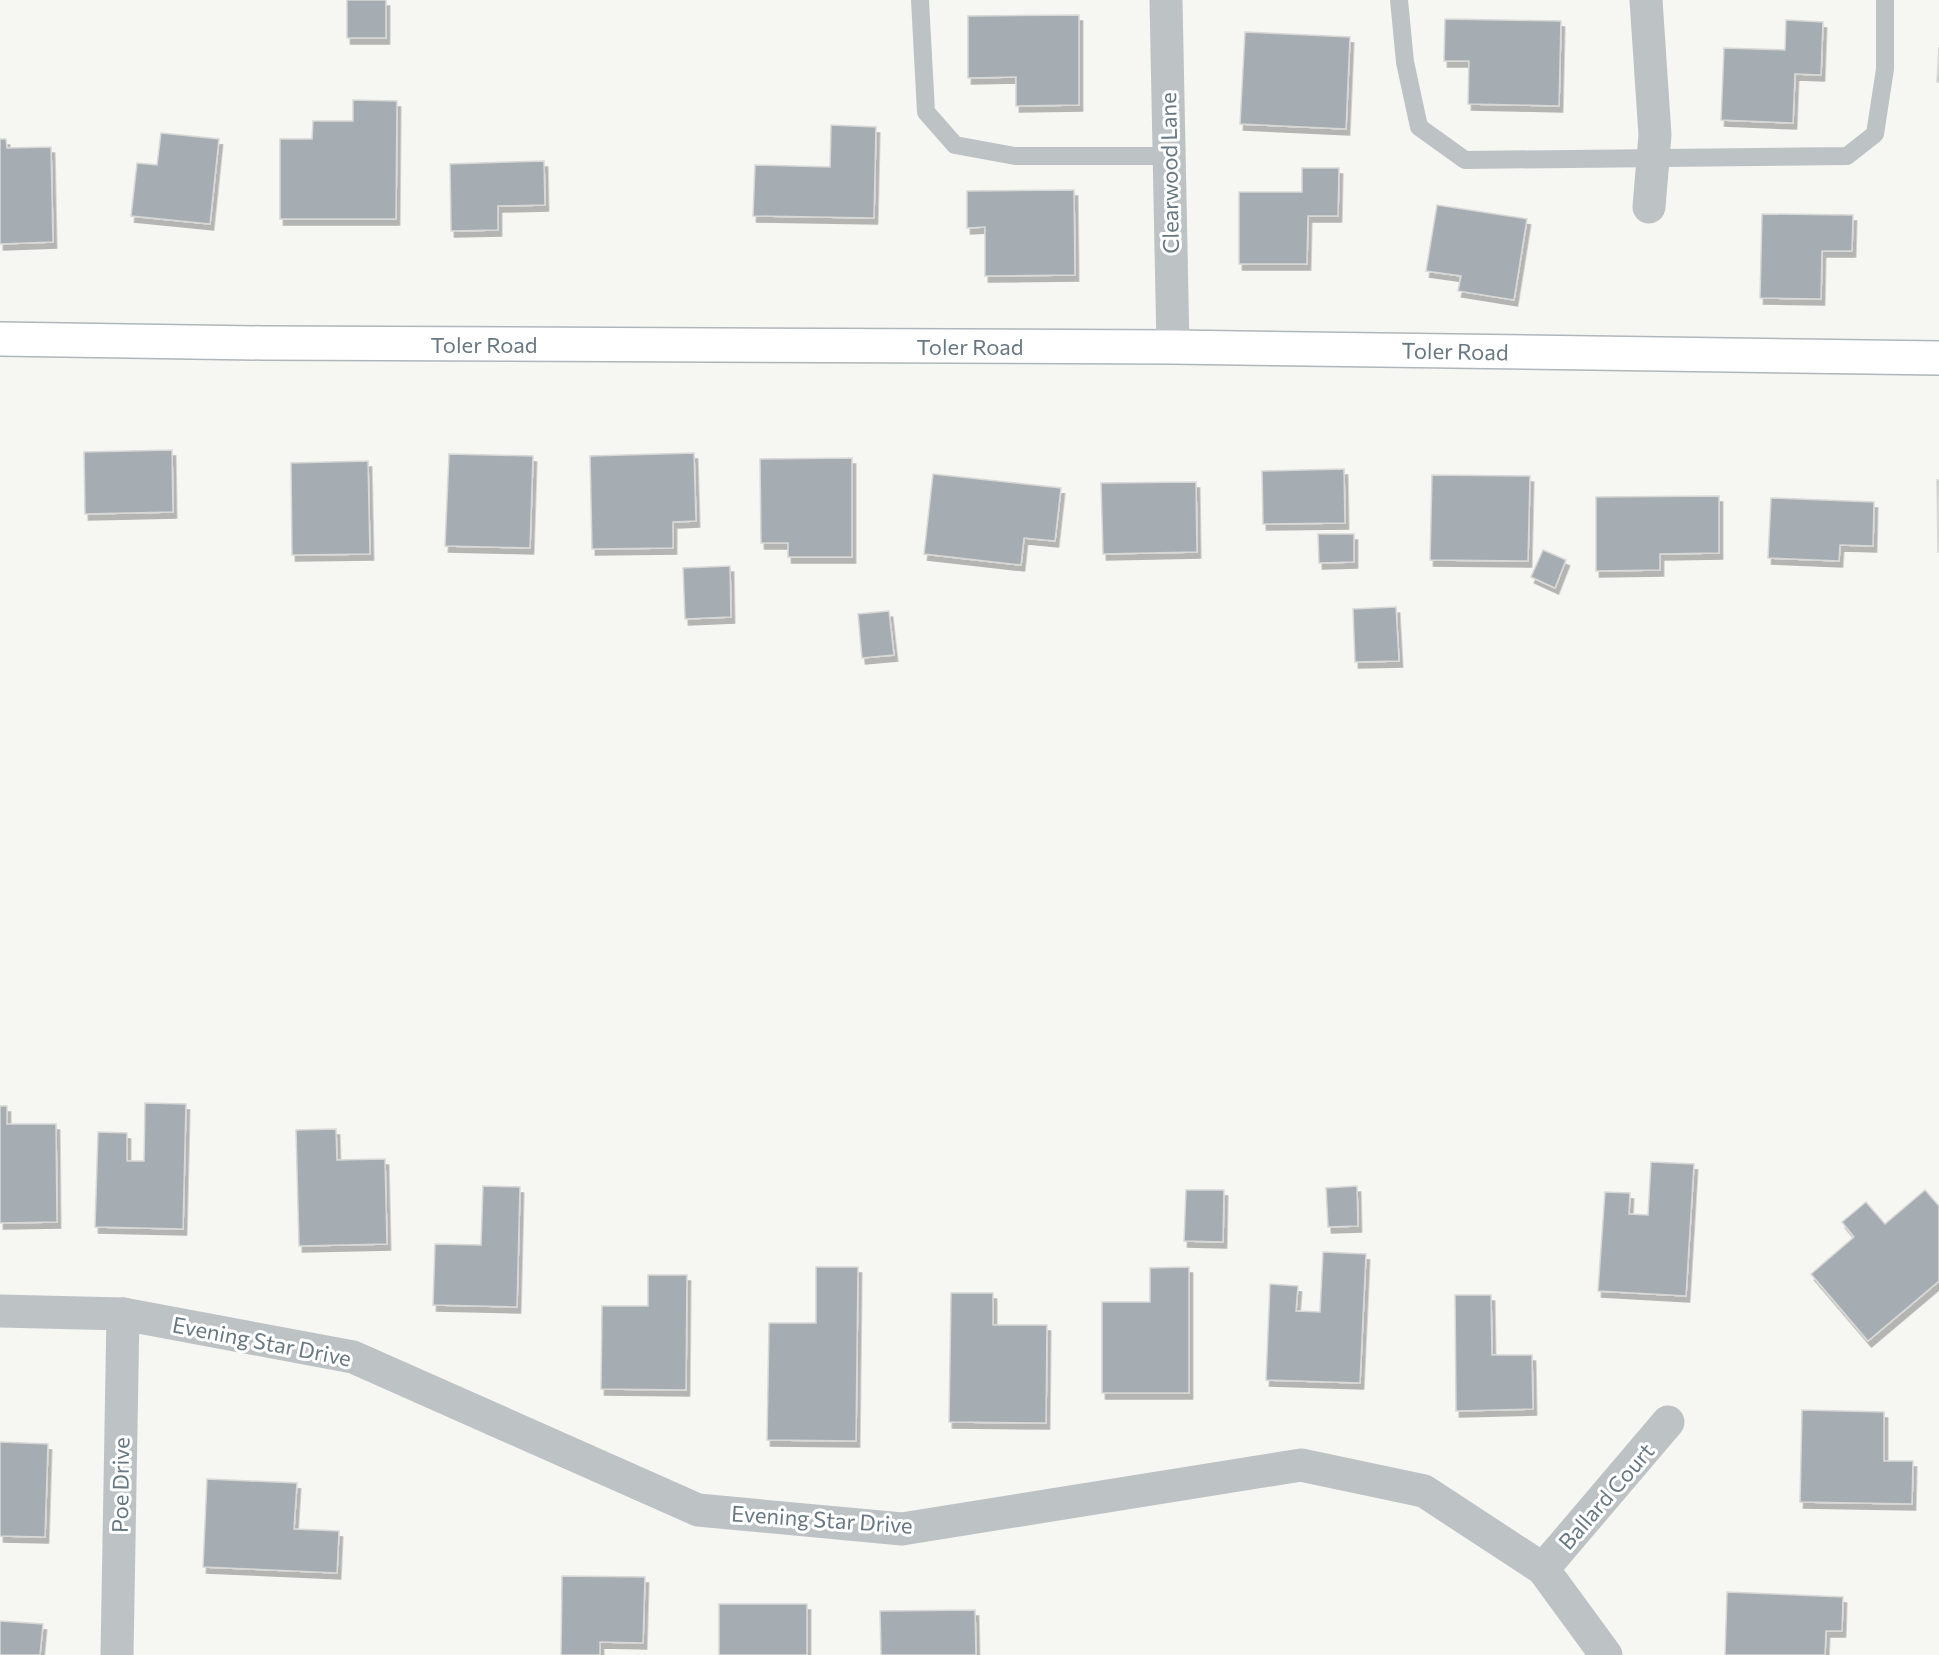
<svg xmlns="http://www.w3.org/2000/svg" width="1939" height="1655" font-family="Commissioner,sans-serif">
  <defs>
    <filter id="shadow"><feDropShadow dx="3.5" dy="6" stdDeviation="0" flood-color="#0004"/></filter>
  </defs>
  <rect width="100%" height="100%" fill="#f6f6f3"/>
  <g fill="#a5adb2" stroke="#d8d8d6" stroke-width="1.5" filter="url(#shadow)">
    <rect x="347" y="0" width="39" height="38"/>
    <polygon points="1079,15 1079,105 1016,106 1016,77 968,78 968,16"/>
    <polygon points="1445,19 1561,21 1559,106 1468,104 1469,61 1444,61"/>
    <polygon points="1786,20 1823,22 1821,75 1795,74 1793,123 1721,120 1724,48 1785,50"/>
    <polygon points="1245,32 1350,37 1346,129 1240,124"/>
    <polygon points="1939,47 1939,82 1937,82"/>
    <polygon points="353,100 397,101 396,219 280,219 280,139 312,139 313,121 353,121"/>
    <polygon points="831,125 876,127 874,218 753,216 755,165 830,167"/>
    <polygon points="161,133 219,139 210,224 131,216 137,163 157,165"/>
    <polygon points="0,139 6,139 7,148 51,147 53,242 0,244"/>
    <polygon points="544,161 545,205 498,206 498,230 451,231 450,164"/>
    <polygon points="1302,168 1339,168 1338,216 1308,216 1307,264 1239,264 1239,192 1302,192"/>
    <polygon points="1074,190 1075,275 985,276 985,227 967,228 967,191"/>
    <polygon points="1437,205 1527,219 1514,300 1458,291 1461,276 1426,271"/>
    <polygon points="1762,214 1853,215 1852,251 1822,251 1821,299 1760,298"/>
    <polygon points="172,450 173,512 85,514 84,452"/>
    <polygon points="694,453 696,521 673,522 673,548 592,549 590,456"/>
    <polygon points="449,454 533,456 530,548 445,546"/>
    <polygon points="852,458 852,557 788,557 788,543 761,543 760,459"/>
    <polygon points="368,461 370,554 292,555 291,463"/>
    <polygon points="1344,469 1345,523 1263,524 1262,471"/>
    <polygon points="933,474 1061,488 1055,541 1024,538 1021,565 924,554"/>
    <polygon points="1432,475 1530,476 1528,561 1430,560"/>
    <polygon points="1937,480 1939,480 1938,553"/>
    <polygon points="1196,482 1197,552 1103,554 1101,483"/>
    <polygon points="1719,496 1719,553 1660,554 1660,570 1596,571 1596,497"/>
    <polygon points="1771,498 1874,502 1873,546 1840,545 1839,561 1768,558"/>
    <polygon points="1318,534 1354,534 1354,562 1319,563"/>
    <polygon points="1543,550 1566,560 1555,588 1531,577"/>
    <polygon points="730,566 731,617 685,619 683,568"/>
    <polygon points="1396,607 1399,661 1355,662 1353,609"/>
    <polygon points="889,611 894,655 862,658 858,614"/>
    <polygon points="145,1103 186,1104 183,1229 95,1227 98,1132 127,1133 127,1161 144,1161"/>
    <polygon points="0,1106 7,1106 7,1124 56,1124 57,1222 0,1223"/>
    <polygon points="336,1129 337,1160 385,1159 387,1244 299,1246 296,1130"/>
    <polygon points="1651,1162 1694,1164 1686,1296 1598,1291 1605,1192 1630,1193 1629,1214 1648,1215"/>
    <polygon points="483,1186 520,1187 517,1307 433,1305 435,1244 481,1245"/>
    <polygon points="1357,1186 1358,1226 1328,1227 1326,1188"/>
    <polygon points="1186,1190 1224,1190 1223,1242 1184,1241"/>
    <polygon points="1925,1190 1939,1206 1939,1281 1868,1341 1811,1274 1854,1237 1842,1222 1866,1202 1885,1224"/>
    <polygon points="1323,1252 1366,1254 1360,1383 1266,1380 1270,1284 1298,1286 1296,1311 1320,1312"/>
    <polygon points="816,1267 858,1267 856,1441 767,1440 769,1323 816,1323"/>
    <polygon points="1189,1267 1189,1393 1102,1393 1102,1302 1150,1302 1150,1268"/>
    <polygon points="648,1275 687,1275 686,1390 601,1389 602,1306 648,1306"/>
    <polygon points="951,1293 993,1293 993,1325 1047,1325 1046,1423 949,1422"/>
    <polygon points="1455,1295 1491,1295 1492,1355 1532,1355 1533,1409 1456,1411"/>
    <polygon points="1802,1410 1884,1412 1884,1461 1913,1461 1912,1504 1800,1502"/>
    <polygon points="0,1442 48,1444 45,1537 0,1536"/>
    <polygon points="207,1479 297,1483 294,1529 339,1531 337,1573 203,1567"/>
    <polygon points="562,1576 645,1577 643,1643 600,1642 600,1655 561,1655"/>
    <polygon points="1727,1592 1843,1597 1842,1631 1826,1631 1825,1655 1725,1655"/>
    <rect x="719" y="1604" width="88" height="51"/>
    <polygon points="975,1610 976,1655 881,1655 880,1611"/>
    <polygon points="0,1621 43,1624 40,1655 0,1655"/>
  </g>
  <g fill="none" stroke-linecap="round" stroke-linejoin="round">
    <g stroke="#b0b6ba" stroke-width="36">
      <polyline id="secondary" points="0,339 263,343 1173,347 1939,358"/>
    </g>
    <g stroke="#bdc2c5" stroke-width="18">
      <polyline points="920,0 926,112 955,145 1015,156 1169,156"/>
      <polyline points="1399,0 1405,62 1419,127 1465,160 1847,156 1875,134 1885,69 1885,0"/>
    </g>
    <g stroke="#bdc2c5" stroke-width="33">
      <polyline points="1166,0 1173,347"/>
      <polyline points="1646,0 1655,135 1649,207"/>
      <polyline points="0,1311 123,1314 353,1357 698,1510 902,1529 1301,1465 1424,1491 1543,1569 1606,1655"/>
      <polyline points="1543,1569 1668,1422"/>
      <polyline points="117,1655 123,1314"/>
    </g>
    <use href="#secondary" stroke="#fff" stroke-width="33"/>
  </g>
  <g text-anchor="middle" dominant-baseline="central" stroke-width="6" stroke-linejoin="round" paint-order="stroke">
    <g font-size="22" fill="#677882" stroke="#fff">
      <text transform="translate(1169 173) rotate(-91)">Clearwood Lane</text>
      <text x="484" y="344">Toler Road</text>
      <text x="970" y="346">Toler Road</text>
      <text transform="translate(1455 351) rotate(1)">Toler Road</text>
      <text transform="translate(262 1341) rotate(11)">Evening Star Drive</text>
      <text transform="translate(120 1485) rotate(-89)">Poe Drive</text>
      <text transform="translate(1606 1496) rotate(-49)">Ballard Court</text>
      <text transform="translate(822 1519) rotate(4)">Evening Star Drive</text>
    </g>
  </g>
</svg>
